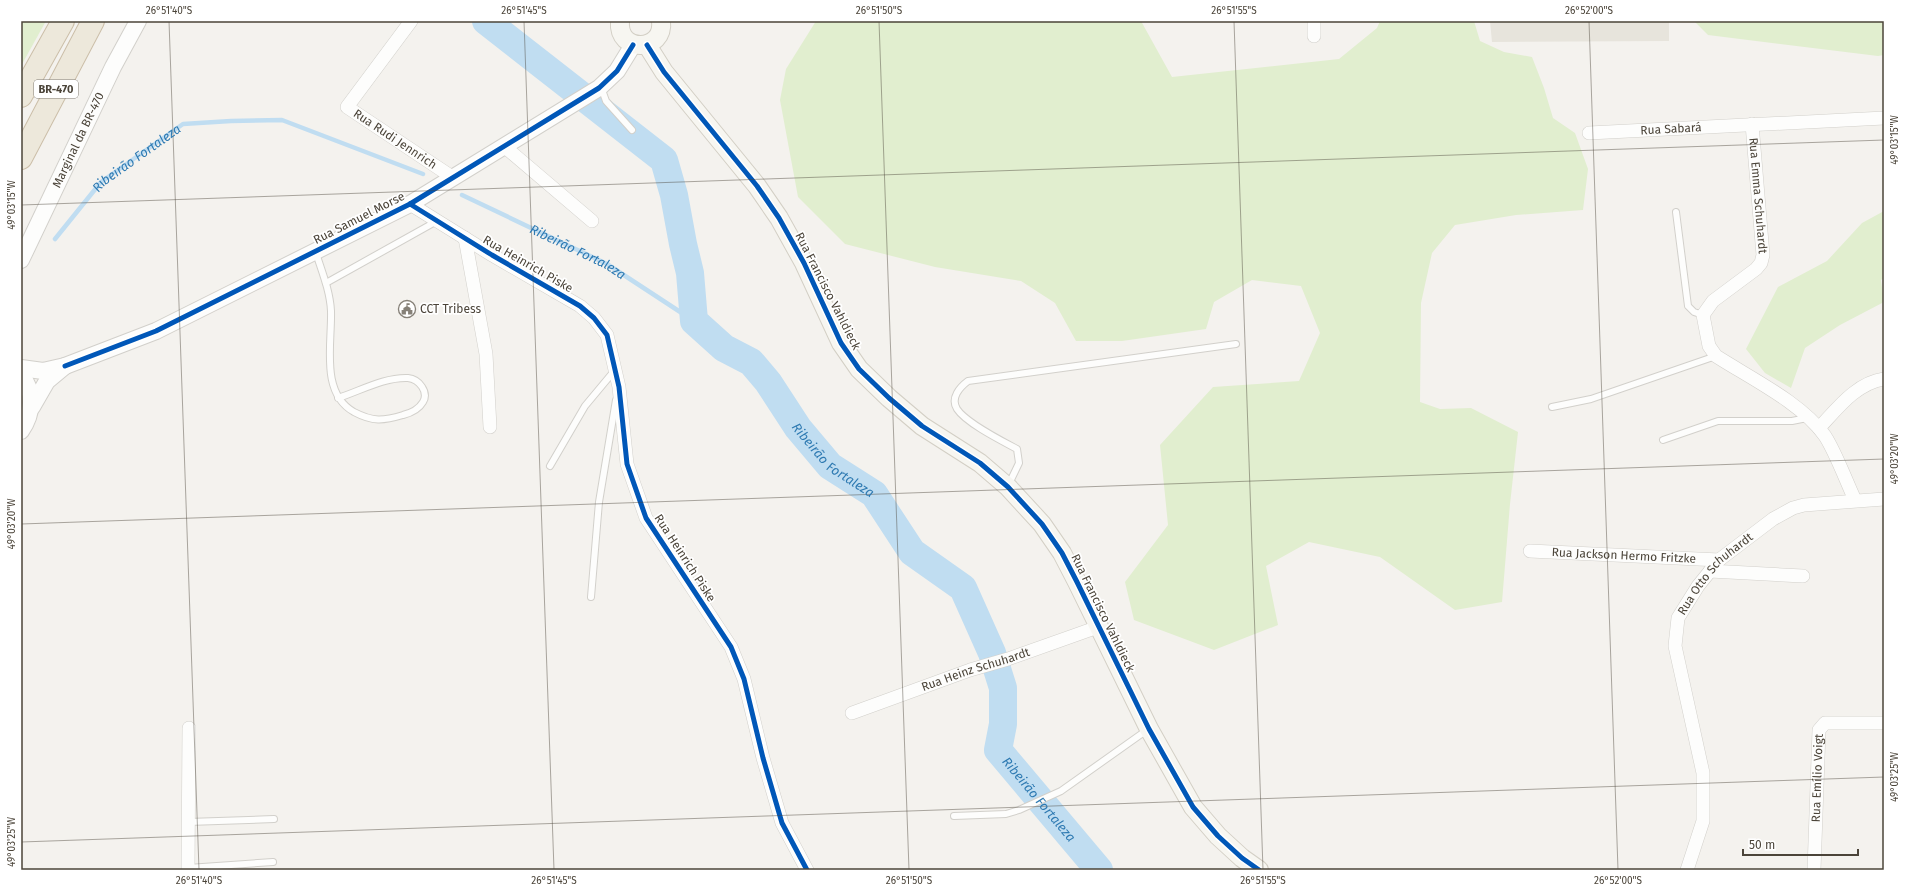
<svg xmlns="http://www.w3.org/2000/svg" width="1905" height="891" font-family="'Fira Sans',sans-serif">
  <rect width="100%" height="100%" fill="#f4f2ee"/>
  <polygon fill="#e7e4dc" points="1490,21 1669,21 1669,41 1492,42"/>
  <g fill="#e1eecf">
    <polygon points="21,21 46,21 21,66"/>
    <polygon points="816,21 1141,21 1172,77 1339,59 1377,28 1380,21 1474,21 1480,41 1504,52 1532,57 1544,88 1553,118 1575,133 1588,169 1583,210 1516,215 1455,225 1432,253 1421,303 1420,402 1440,409 1471,408 1518,432 1510,504 1502,602 1455,610 1380,557 1309,542 1266,566 1278,625 1214,650 1134,620 1125,582 1168,525 1160,445 1213,387 1299,381 1320,333 1301,286 1252,280 1214,302 1206,329 1122,341 1076,341 1055,303 1021,281 935,267 845,244 798,197 780,100 786,69"/>
    <polygon points="1694,21 1880,21 1884,22 1884,55 1878,56 1708,35"/>
    <polygon points="1884,211 1884,278 1881,280 1884,302 1840,325 1805,348 1791,388 1765,373 1746,349 1778,287 1827,261 1862,223"/>
  </g>
  <g fill="none" stroke-linecap="round" stroke-linejoin="round">
    <g stroke="#c0ddf1" stroke-width="4.5">
      <path id="s1" d="M462 195 607 264 694 321"/>
      <path id="s2" d="M55 239 101 182 183 124 231 121 282 120 423 174"/>
    </g>
    <path stroke="#c0ddf1" stroke-width="28" id="s3" d="M486 21 664 160 674 195 683 244 690 273 694 321 724 348 751 362 768 382 798 428 830 466 874 494 912 552 963 588 992 653 1003 688V724L998 750 1099 870"/>
    <g stroke="#d2d0cb" stroke-width="8">
      <g id="service">
        <polyline points="601,87 606,101 632,130"/>
        <polyline points="1676,212 1688,306 1694,312 1703,315"/>
        <path d="M316 253C322 272 330 291 331 311 332 344 320 393 354 412 373 422 383 421 403 415 411 413 419 409 423 402 429 392 419 379 408 378 384 377 360 391 338 398"/>
        <polyline points="326,283 437,221"/>
        <polyline points="1552,407 1591,399 1716,356"/>
        <polyline points="1663,440 1718,421 1792,421 1807,418"/>
        <polyline points="550,466 585,406 615,370"/>
        <path d="M1008 486 1019 463 1017 449C1002 441 966 423 957 409 950 398 960 387 968 381L1236 344"/>
        <polyline points="591,597 599,502 616,400"/>
        <polyline points="954,816 1006,814 1019,810 1061,791 1147,730"/>
        <polyline points="188,822 274,819"/>
        <polyline points="188,868 273,862"/>
      </g>
    </g>
    <g stroke="#d2d0cb" stroke-width="14">
      <g id="minor">
        <path id="s4" d="M411 21 347 107 452 177"/>
        <polyline points="1314,36 1314,21"/>
        <path id="s5" d="M1752 124 1763 255 1761 263 1756 269 1713 301 1703 315 1709 346 1716 356C1750 378 1802 403 1825 436 1836 453 1846 481 1855 500"/>
        <path id="s6" d="M1589 133 1884 118"/>
        <polyline points="505,147 592,221"/>
        <polyline points="410,204 492,255 580,306 594,318 607,335 619,387 627,464 646,518 731,647 744,679 763,758 782,823 807,870"/>
        <polyline points="465,238 486,354 490,427"/>
        <path d="M1819 428C1837 409 1856 383 1884 379"/>
        <path id="s7" d="M1530 551 1719 560"/>
        <polyline points="1710,571 1803,576"/>
        <path id="s8" d="M852 713 970 670 1008 659 1098 627"/>
        <polyline points="188,870 189,728"/>
        <path id="s9" d="M1687 870 1703 821V773L1675 646 1678 618 1698 586 1719 560 1773 519 1793 508 1804 505 1884 499"/>
        <path id="s10" d="M1814 870 1819 730 1825 723H1884"/>
      </g>
    </g>
    <g stroke="#d2d0cb" stroke-width="18">
      <g id="tertiary">
        <path id="s11" d="M21 260 113 67 138 21"/>
        <polyline points="65,366 156,331 410,204 599,88 617,71 633,45"/>
        <polyline points="21,368 43,371 65,366 47,381 32,407"/>
        <path d="M21 375C35 391 33 414 21 431"/>
      </g>
    </g>
    <g stroke="#d3cfc5" stroke-width="20">
      <g id="secondary">
        <path d="M620 21C617 54 665 52 661 21"/>
        <polyline points="647,45 664,72 757,186 779,218 804,263 841,343 859,369 889,398 922,426 980,463 1008,487 1042,524 1062,553 1077,582 1149,729 1193,807 1218,836 1242,858 1259,870"/>
      </g>
    </g>
    <g stroke="#ccbfa9" stroke-width="24">
      <g id="motorway">
        <polyline points="21,96 63,21"/>
        <polyline points="21,158 93,21"/>
      </g>
    </g>
    <use href="#service" stroke="#fdfdfc" stroke-width="6"/>
    <use href="#minor" stroke="#fdfdfc" stroke-width="13"/>
    <use href="#tertiary" stroke="#fdfdfc" stroke-width="16"/>
    <use href="#secondary" stroke="#f7f6f1" stroke-width="18"/>
    <use href="#motorway" stroke="#ede8db" stroke-width="22"/>
    <g stroke="#fff" stroke-width="8">
      <g id="cycleway">
        <polyline points="647,45 664,72 757,186 779,218 804,263 841,343 859,369 889,398 922,426 980,463 1008,487 1042,524 1062,553 1077,582 1149,729 1193,807 1218,836 1242,858 1259,870"/>
        <polyline points="410,204 492,255 580,306 594,318 607,335 619,387 627,464 646,518 731,647 744,679 763,758 782,823 807,870"/>
        <polyline points="65,366 156,331 410,204 599,88 617,71 633,45"/>
      </g>
    </g>
    <use href="#cycleway" stroke="#0057b8" stroke-width="5"/>
  </g>
  <path fill="none" stroke="#4b4439" stroke-width="1" stroke-opacity="0.45" d="M169 21 199 870M524 21 554 870M879 21 909 870M1234 21 1263 870M1589 21 1618 870M21 205 1884 140M21 524 1884 459M21 842 1884 777"/>
  <defs>
    <g id="civic-ring" transform="scale(0.9)"><circle r="9.5" fill="#fff" stroke="#868178" stroke-width="1.5"/><path d="M-.6-6.5H3V-4.5H.6V-3L4-1V1h2V6H-6V1h2V-1L-.6-3ZM-1.2 2.5V6h2.4V2.5Z" fill="#868178"/></g>
  </defs>
  <g fill-rule="evenodd">
    <use href="#civic-ring" x="407" y="309"/>
  </g>
  <g text-anchor="middle" dominant-baseline="central" stroke-width="3.5" stroke-linejoin="round" paint-order="stroke">
    <rect fill="#fff" stroke="#817c74" stroke-width="1" x="34" y="80" width="44" height="18" rx="3"/>
    <g font-size="11" font-weight="bold" fill="#4b4439">
      <text x="56" y="89">BR-470</text>
    </g>
    <g font-size="12" fill="#4b4439" stroke="#fff">
      <text stroke="none"><textPath href="#s6" startOffset="82">Rua Sabará</textPath></text>
      <text stroke="none"><textPath href="#s4" startOffset="165">Rua Rudi Jennrich</textPath></text>
      <text stroke="none"><textPath href="#s11" startOffset="133">Marginal da BR-470</textPath></text>
      <text stroke="none"><textPath href="#s5" startOffset="72">Rua Emma Schuhardt</textPath></text>
      <text transform="translate(359 218) rotate(-27)">Rua Samuel Morse</text>
      <text transform="translate(528 264) rotate(30)">Rua Heinrich Piske</text>
      <text transform="translate(828 291) rotate(63)">Rua Francisco Vahldieck</text>
      <text stroke="none"><textPath href="#s7" startOffset="94">Rua Jackson Hermo Fritzke</textPath></text>
      <text transform="translate(685 558) rotate(57)">Rua Heinrich Piske</text>
      <text stroke="none"><textPath href="#s9" startOffset="316">Rua Otto Schuhardt</textPath></text>
      <text transform="translate(1103 613) rotate(64)">Rua Francisco Vahldieck</text>
      <text stroke="none"><textPath href="#s8" startOffset="131">Rua Heinz Schuhardt</textPath></text>
      <text stroke="none"><textPath href="#s10" startOffset="92">Rua Emílio Voigt</textPath></text>
    </g>
    <g font-size="12" fill="#4b4439" stroke="#fff" text-anchor="start">
      <text x="420" y="309">CCT Tribess</text>
    </g>
    <g font-size="13" font-style="italic" fill="#2e7ab2" stroke="#fff">
      <text stroke="none"><textPath href="#s2" startOffset="116">Ribeirão Fortaleza</textPath></text>
      <text stroke="none"><textPath href="#s1" startOffset="129">Ribeirão Fortaleza</textPath></text>
      <text stroke="none"><textPath href="#s3" startOffset="590">Ribeirão Fortaleza</textPath></text>
      <text stroke="none"><textPath href="#s3" startOffset="1010">Ribeirão Fortaleza</textPath></text>
    </g>
  </g>
  <rect width="1905" height="891" fill="none" stroke="#ffffff" stroke-width="44"/>
  <path d="M1743 849v6h115v-6" fill="none" stroke="#4b4439" stroke-width="2"/>
  <text x="1749" y="849" font-size="12" fill="#4b4439" stroke="#ffffff" stroke-width="3" paint-order="stroke">50 m</text>
  <rect x="22" y="22" width="1861" height="847" fill="none" stroke="#4b4439" stroke-width="1.5"/>
  <g font-size="10" text-anchor="middle" fill="#4b4439">
    <text x="169" y="14">26°51'40"S</text>
    <text x="524" y="14">26°51'45"S</text>
    <text x="879" y="14">26°51'50"S</text>
    <text x="1234" y="14">26°51'55"S</text>
    <text x="1589" y="14">26°52'00"S</text>
    <text transform="translate(1894 140) rotate(-90)" y="4">49°03'15"W</text>
    <text transform="translate(11 205) rotate(-90)" y="4">49°03'15"W</text>
    <text transform="translate(1894 459) rotate(-90)" y="4">49°03'20"W</text>
    <text transform="translate(11 524) rotate(-90)" y="4">49°03'20"W</text>
    <text transform="translate(1894 777) rotate(-90)" y="4">49°03'25"W</text>
    <text transform="translate(11 842) rotate(-90)" y="4">49°03'25"W</text>
    <text x="199" y="884">26°51'40"S</text>
    <text x="554" y="884">26°51'45"S</text>
    <text x="909" y="884">26°51'50"S</text>
    <text x="1263" y="884">26°51'55"S</text>
    <text x="1618" y="884">26°52'00"S</text>
  </g>
</svg>
